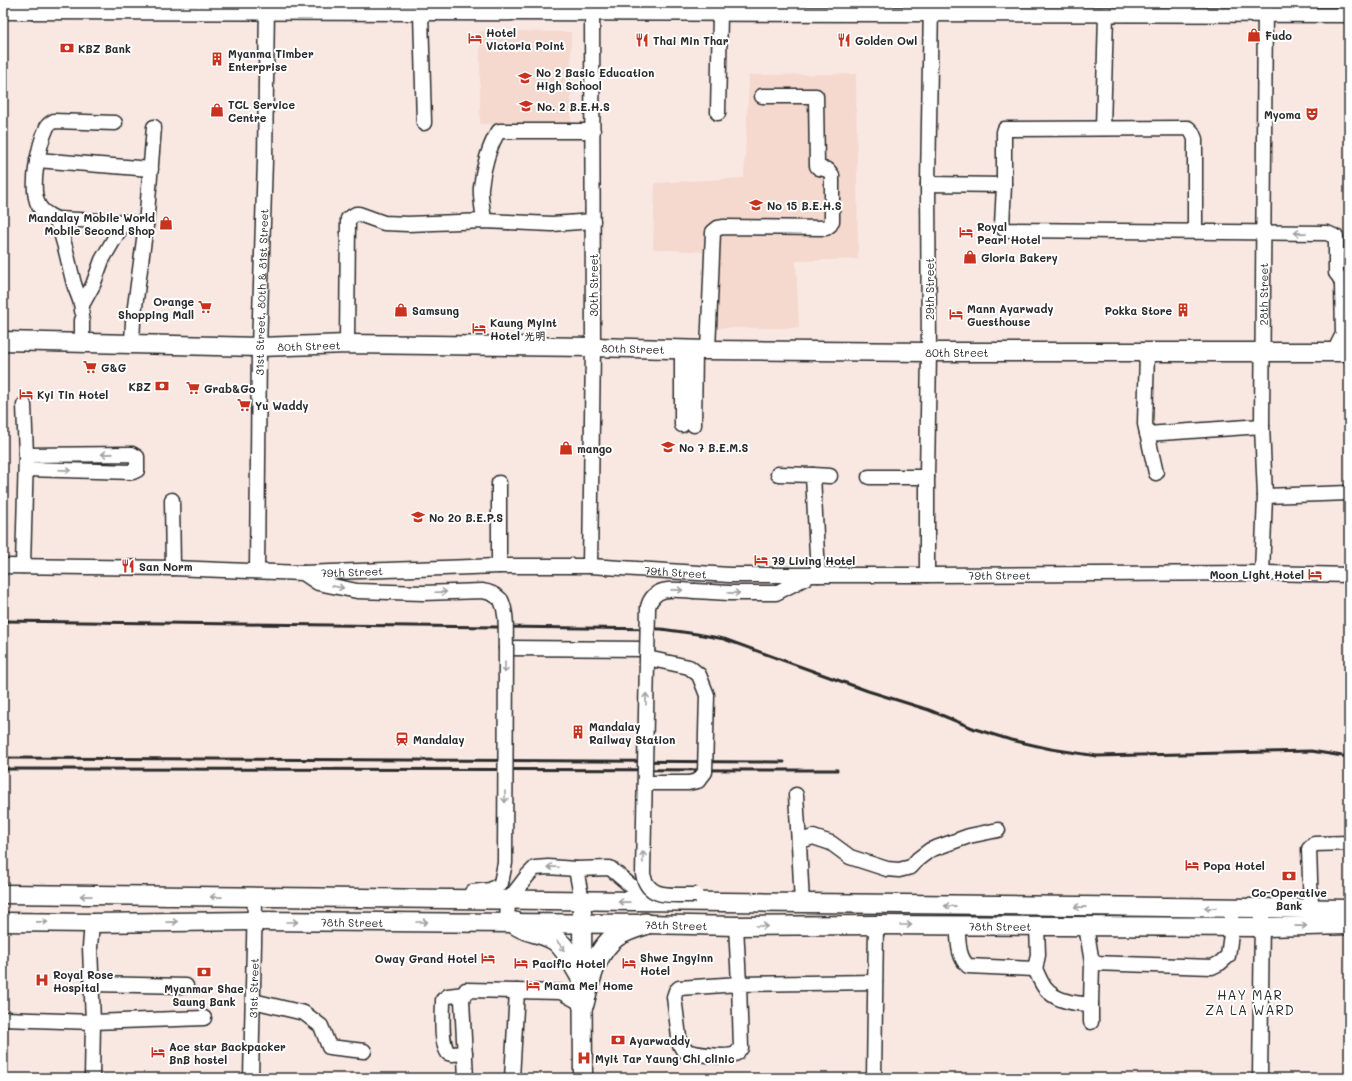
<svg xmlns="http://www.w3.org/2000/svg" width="1352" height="1081" font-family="Mali,'LXGW WenKai TC',sans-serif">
  <rect width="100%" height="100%" fill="#f9e8e2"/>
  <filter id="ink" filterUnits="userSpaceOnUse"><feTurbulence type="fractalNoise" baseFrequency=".025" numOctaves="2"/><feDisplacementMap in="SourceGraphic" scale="8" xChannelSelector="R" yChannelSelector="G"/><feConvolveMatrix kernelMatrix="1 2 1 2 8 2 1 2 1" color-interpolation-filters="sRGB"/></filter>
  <g filter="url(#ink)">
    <g fill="#f5d8ce">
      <polygon points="480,31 571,32 571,125 480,124"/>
      <polygon points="856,74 858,259 796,261 799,328 703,328 706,252 653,249 655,183 744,178 749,75"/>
    </g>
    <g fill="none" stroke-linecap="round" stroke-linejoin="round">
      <g stroke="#2b2b2b" stroke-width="17">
        <g id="minor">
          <polyline points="3,12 1349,15"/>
          <polyline points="421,13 424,123"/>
          <polyline points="718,113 720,14"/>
          <polyline points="1103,128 1106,14"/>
          <polyline points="37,160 151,169"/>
          <polyline points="928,184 1004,185"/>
          <polyline points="56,219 124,222 146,225 154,127"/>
          <path d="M484 221C483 210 480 197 481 187 483 169 489 145 499 131H593"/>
          <polyline points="1195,232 1195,139 1192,132 1188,128 1005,129 1004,132 1004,185 1002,225 1004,229 1009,230 1327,233 1336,237 1336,273 1340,278 1342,284 1343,334 1334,352"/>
          <polyline points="82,305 93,285 102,260 124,222"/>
          <path d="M82 311C82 301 77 294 74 284 68 262 65 240 56 219 49 215 43 213 39 206 29 189 39 144 47 127 48 124 51 123 54 121L115 123"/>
          <polyline points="134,314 146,225"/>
          <polyline points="82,342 82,320"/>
          <polyline points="132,344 133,321"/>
          <polyline points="347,344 348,219 356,214 359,214 384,223 408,224 484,221 552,224 593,221"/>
          <polyline points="682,350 682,425"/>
          <polyline points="708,350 713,232 718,228 724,227 826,228 830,225 832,221 832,175 828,170 819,168 817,166 816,96 762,96"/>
          <polyline points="1147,353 1145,424 1156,473"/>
          <polyline points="694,425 695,350"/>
          <polyline points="1147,434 1262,426"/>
          <polyline points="26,469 133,472 137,470 137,457 132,454 26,455"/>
          <polyline points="778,474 813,475 818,575"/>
          <polyline points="813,475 830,476"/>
          <polyline points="869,477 927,477"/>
          <polyline points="499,483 499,566"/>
          <polyline points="1265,496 1349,493"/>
          <polyline points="172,500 173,568"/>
          <path id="s1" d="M3 566 173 568 303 573 499 566H590L729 575H927L1262 573 1349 575"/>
          <polyline points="23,566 26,455 24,405"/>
          <polyline points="590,566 593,347 592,3"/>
          <path id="s2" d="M257 571 259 347 265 160 267 3"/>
          <path d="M303 573 318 583 357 591 423 593 482 591C490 592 495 594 501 600"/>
          <path id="s3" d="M1262 573 1265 496 1262 426 1265 3"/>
          <polyline points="927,575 927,477 929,352 928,184 931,3"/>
          <polyline points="695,591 729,593 776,593 809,576"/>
          <polyline points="506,648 647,649"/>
          <polyline points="796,795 799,844"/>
          <polyline points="576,869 582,901"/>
          <polyline points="472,892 491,890 501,883"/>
          <polyline points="802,904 799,844 804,840 813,837 831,843 850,857 887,869 899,870 911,867 918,859 930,850 969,836 998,830"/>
          <polyline points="1311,909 1309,849 1314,844 1349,843"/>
          <polyline points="507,923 508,901 528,875 535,868 548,867 576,869 610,868 650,902"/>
          <path d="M957 925C959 940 957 956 968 966L1035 969 1038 955 1037 926"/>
          <path d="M736 926 739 984 741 1048C739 1049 738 1051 737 1053 728 1059 693 1054 683 1050L680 1045 674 997 676 991 679 988 739 984 875 982"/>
          <polyline points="1086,926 1092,963 1212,967 1220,963 1228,956 1232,927 1231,917"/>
          <path d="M1035 969C1038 975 1041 983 1045 988 1056 1002 1075 1004 1091 1004L1092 963"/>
          <polyline points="92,984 186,986"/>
          <path d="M464 994 448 996 443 1000C443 1015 440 1041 448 1053L452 1054 465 1053"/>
          <polyline points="253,1001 304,1013 321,1026 329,1047 364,1051"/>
          <polyline points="3,1019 93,1022 204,1018"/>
          <polyline points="1091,1022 1091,1004"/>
          <polyline points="92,1078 93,1022 90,947 92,923"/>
          <path id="s4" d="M251 1078 255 898"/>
          <polyline points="466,1078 462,1000 466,990 561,992 583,1004"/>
          <polyline points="512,1078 517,991"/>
          <polyline points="874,1078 876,925"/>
          <polyline points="1260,1078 1262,917"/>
        </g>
      </g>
      <g stroke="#2b2b2b" stroke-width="21">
        <g id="major">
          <path id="s5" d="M3 341 259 347 347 344 593 347 708 350 929 352H1349"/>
          <polyline points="3,894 1349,909"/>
          <polyline points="582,912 583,1078"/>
          <path id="s6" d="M3 922 92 923 253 921 645 924 736 926 876 925 1262 927 1349 925"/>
        </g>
      </g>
      <g stroke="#2b2b2b" stroke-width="24">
        <g id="highway">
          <path d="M515 923C526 932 540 931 552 938 564 943 575 966 582 978"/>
          <path d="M583 1004C589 980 595 952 616 936 625 930 635 927 645 924"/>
        </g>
      </g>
      <use href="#minor" stroke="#fff" stroke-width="14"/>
      <use href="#major" stroke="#fff" stroke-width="18"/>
      <use href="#highway" stroke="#fff" stroke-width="21"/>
      <g stroke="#2b2b2b" stroke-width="3">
        <polyline points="3,621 661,629 697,634 724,639 868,691 929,710 975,729 1011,740 1051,749 1097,756 1311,751 1349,757"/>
        <polyline points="3,758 784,762"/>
        <polyline points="3,769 837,770"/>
      </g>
      <g stroke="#2b2b2b" stroke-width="17" stroke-linecap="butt">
        <g id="minor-bridge">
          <path d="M695 591C677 590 654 584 648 607L643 874C648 901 674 894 696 895"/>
          <polyline points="645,783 688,783 698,781 705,772 707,695 699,675 689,667 647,658"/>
          <path d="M501 883 505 863 506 648C505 633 508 615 501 600"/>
        </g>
      </g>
      <use href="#minor-bridge" stroke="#fff" stroke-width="14"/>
    </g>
    <defs><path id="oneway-shaft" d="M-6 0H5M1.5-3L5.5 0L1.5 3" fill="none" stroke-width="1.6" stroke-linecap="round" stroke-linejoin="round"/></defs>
    <g stroke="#a0a0a0">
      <use href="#oneway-shaft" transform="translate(1300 233) rotate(-179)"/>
      <use href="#oneway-shaft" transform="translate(107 454) rotate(179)"/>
      <use href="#oneway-shaft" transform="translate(65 470) rotate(2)"/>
      <use href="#oneway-shaft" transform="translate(338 587) rotate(11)"/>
      <use href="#oneway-shaft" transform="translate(677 590) rotate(1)"/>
      <use href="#oneway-shaft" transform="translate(441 592) rotate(-2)"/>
      <use href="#oneway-shaft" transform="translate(734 593) rotate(1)"/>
      <use href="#oneway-shaft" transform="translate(505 667) rotate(90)"/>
      <use href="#oneway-shaft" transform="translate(646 699) rotate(-89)"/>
      <use href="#oneway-shaft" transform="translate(505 797) rotate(90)"/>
      <use href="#oneway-shaft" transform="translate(643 857) rotate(-89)"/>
      <use href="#oneway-shaft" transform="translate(553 867) rotate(-178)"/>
      <use href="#oneway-shaft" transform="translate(86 896) rotate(-179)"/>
      <use href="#oneway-shaft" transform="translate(216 897) rotate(-179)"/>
      <use href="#oneway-shaft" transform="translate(624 902) rotate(-179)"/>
      <use href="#oneway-shaft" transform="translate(950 906) rotate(-179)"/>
      <use href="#oneway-shaft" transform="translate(1080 907) rotate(-179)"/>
      <use href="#oneway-shaft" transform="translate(1210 908) rotate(-179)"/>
      <use href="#oneway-shaft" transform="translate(42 922) rotate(1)"/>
      <use href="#oneway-shaft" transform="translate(172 922) rotate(-1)"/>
      <use href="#oneway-shaft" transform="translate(292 922)"/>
      <use href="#oneway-shaft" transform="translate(422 922)"/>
      <use href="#oneway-shaft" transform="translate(906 925)"/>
      <use href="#oneway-shaft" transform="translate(762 926)"/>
      <use href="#oneway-shaft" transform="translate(1301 926) rotate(-1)"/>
      <use href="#oneway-shaft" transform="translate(561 946) rotate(51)"/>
    </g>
  </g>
  <defs>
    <g id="shop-bare" transform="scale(1.08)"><path d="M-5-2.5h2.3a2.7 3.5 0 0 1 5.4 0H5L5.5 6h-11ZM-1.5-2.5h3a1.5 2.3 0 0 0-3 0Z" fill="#c8321e" stroke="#fff" stroke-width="2.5" paint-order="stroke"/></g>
    <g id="hotel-bare" transform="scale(1.08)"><path d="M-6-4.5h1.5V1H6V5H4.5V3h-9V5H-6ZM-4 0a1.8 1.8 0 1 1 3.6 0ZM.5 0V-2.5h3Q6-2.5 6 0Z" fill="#c8321e" stroke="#fff" stroke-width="2.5" paint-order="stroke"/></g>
    <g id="restaurant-bare" transform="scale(1.08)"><path d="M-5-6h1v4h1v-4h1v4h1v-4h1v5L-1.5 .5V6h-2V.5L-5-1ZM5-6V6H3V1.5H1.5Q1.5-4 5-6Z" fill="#c8321e" stroke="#fff" stroke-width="2.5" paint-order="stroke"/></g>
    <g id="bank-bare" transform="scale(1.08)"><path d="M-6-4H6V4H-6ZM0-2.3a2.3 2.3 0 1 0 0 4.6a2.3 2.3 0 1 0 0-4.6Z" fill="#c8321e" stroke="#fff" stroke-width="2.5" paint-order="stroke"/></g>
    <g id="building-bare" transform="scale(1.08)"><path d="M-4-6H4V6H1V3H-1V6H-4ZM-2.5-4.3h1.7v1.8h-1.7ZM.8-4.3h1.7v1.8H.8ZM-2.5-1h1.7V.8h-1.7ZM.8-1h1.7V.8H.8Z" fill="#c8321e" stroke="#fff" stroke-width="2.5" paint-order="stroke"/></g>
    <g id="school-bare" transform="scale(1.08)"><path d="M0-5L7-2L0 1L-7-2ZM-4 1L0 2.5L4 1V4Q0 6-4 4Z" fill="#c8321e" stroke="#fff" stroke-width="2.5" paint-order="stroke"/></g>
    <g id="theatre-bare" transform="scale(1.08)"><path d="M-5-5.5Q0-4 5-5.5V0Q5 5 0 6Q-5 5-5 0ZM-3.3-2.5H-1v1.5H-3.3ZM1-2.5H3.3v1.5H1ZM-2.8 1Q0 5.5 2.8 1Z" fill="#c8321e" stroke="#fff" stroke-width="2.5" paint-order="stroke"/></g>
    <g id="supermarket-bare" transform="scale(1.08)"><path d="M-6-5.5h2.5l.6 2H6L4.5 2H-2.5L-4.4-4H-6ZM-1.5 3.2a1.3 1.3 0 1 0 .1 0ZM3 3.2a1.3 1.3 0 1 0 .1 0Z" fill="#c8321e" stroke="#fff" stroke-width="2.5" paint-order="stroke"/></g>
    <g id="station-bare" transform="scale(1.08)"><path d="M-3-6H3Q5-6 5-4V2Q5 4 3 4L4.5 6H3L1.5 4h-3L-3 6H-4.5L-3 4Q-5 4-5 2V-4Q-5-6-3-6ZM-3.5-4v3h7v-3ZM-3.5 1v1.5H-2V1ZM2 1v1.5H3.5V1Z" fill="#c8321e" stroke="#fff" stroke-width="2.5" paint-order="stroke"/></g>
    <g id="hospital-bare" transform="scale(1.08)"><path d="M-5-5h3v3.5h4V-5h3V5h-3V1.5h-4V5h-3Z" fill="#c8321e" stroke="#fff" stroke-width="2.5" paint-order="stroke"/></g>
  </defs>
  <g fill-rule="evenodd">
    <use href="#shop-bare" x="1254" y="35"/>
    <use href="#hotel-bare" x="475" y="38"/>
    <use href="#restaurant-bare" x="642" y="40"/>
    <use href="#restaurant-bare" x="844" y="40"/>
    <use href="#bank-bare" x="67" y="48"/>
    <use href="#building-bare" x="217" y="59"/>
    <use href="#school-bare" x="525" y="78"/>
    <use href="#school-bare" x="526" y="106"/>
    <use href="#shop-bare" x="217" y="110"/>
    <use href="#theatre-bare" x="1312" y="114"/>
    <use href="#school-bare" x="756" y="205"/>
    <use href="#shop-bare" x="166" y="223"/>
    <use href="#hotel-bare" x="966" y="232"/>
    <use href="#shop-bare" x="970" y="257"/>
    <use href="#supermarket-bare" x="205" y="307"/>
    <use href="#shop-bare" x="401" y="310"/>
    <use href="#building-bare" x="1183" y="310"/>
    <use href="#hotel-bare" x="956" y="314"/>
    <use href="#hotel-bare" x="479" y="328"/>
    <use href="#supermarket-bare" x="90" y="367"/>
    <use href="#bank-bare" x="162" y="386"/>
    <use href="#supermarket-bare" x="193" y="388"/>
    <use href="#hotel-bare" x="26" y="394"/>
    <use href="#supermarket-bare" x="244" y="405"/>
    <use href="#school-bare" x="668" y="447"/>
    <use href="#shop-bare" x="566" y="448"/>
    <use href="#school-bare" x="418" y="517"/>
    <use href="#hotel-bare" x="761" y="560"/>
    <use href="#restaurant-bare" x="128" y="566"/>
    <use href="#hotel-bare" x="1315" y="574"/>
    <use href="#building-bare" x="578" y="732"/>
    <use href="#station-bare" x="402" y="739"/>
    <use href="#hotel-bare" x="1192" y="865"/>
    <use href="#bank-bare" x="1289" y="876"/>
    <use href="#hotel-bare" x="488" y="958"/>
    <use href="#hotel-bare" x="521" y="963"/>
    <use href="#hotel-bare" x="629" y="963"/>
    <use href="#bank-bare" x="204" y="972"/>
    <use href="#hospital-bare" x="42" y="980"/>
    <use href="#hotel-bare" x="533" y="985"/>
    <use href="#bank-bare" x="618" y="1040"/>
    <use href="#hotel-bare" x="158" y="1052"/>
    <use href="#hospital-bare" x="584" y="1058"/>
  </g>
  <g text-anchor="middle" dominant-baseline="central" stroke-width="4" stroke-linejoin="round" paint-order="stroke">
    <g font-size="11" font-weight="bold" fill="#2b2b2b" stroke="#fff" text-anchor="start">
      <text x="486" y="32">Hotel<tspan x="486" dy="13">Victoria Point</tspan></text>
      <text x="1265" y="35">Fudo</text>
      <text x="653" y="40">Thai Min Thar</text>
      <text x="855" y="40">Golden Owl</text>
      <text x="78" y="48">KBZ Bank</text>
      <text x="228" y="53">Myanma Timber<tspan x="228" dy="13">Enterprise</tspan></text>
      <text x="536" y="72">No 2 Basic Education<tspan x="536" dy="13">High School</tspan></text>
      <text x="228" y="104">TCL Service<tspan x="228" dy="13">Centre</tspan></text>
      <text x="537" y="106">No. 2 B.E.H.S</text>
      <text x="1301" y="114" text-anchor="end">Myoma</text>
      <text x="767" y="205">No 15 B.E.H.S</text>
      <text x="155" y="217" text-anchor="end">Mandalay Mobile World<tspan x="155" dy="13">Mobile Second Shop</tspan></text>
      <text x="977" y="226">Royal<tspan x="977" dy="13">Pearl Hotel</tspan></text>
      <text x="981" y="257">Gloria Bakery</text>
      <text x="194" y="301" text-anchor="end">Orange<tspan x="194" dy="13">Shopping Mall</tspan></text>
      <text x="967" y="308">Mann Ayarwady<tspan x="967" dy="13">Guesthouse</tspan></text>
      <text x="412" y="310">Samsung</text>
      <text x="1172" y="310" text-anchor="end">Pokka Store</text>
      <text x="490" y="322">Kaung Myint<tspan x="490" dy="13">Hotel 光明</tspan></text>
      <text x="101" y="367">G&amp;G</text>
      <text x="151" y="386" text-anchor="end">KBZ</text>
      <text x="204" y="388">Grab&amp;Go</text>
      <text x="37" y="394">Kyi Tin Hotel</text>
      <text x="255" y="405">Yu Waddy</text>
      <text x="679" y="447">No 7 B.E.M.S</text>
      <text x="577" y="448">mango</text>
      <text x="429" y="517">No 20 B.E.P.S</text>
      <text x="772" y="560">79 Living Hotel</text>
      <text x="139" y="566">San Norm</text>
      <text x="1304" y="574" text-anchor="end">Moon Light Hotel</text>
      <text x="589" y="726">Mandalay<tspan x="589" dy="13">Railway Station</tspan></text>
      <text x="413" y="739">Mandalay</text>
      <text x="1203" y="865">Popa Hotel</text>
      <text x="1289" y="892" text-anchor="middle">Co-Operative<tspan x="1289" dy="13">Bank</tspan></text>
      <text x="640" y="957">Shwe Ingyinn<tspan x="640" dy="13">Hotel</tspan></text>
      <text x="477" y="958" text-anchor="end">Oway Grand Hotel</text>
      <text x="532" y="963">Pacific Hotel</text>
      <text x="53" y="974">Royal Rose<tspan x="53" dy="13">Hospital</tspan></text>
      <text x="544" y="985">Mama Mei Home</text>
      <text x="204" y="988" text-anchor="middle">Myanmar Shae<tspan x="204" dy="13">Saung Bank</tspan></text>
      <text x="629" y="1040">Ayarwaddy</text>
      <text x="169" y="1046">Ace star Backpacker<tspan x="169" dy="13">BnB hostel</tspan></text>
      <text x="595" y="1058">Myit Tar Yaung Chi clinic</text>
    </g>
    <g font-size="11" fill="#2b2b2b" stroke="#fff">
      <text transform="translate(593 285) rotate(-90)">30th Street</text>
      <text transform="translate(929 289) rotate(-90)">29th Street</text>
      <text stroke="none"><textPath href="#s2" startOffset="279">31st Street, 80th &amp; 81st Street</textPath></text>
      <text stroke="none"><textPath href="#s3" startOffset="279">28th Street</textPath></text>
      <text stroke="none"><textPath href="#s5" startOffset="306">80th Street</textPath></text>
      <text stroke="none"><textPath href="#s5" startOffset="630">80th Street</textPath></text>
      <text stroke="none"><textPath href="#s5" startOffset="954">80th Street</textPath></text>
      <text stroke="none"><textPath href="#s1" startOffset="673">79th Street</textPath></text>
      <text stroke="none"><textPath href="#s1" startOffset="349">79th Street</textPath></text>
      <text stroke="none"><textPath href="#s1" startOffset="997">79th Street</textPath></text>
      <text stroke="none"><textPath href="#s6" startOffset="349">78th Street</textPath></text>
      <text stroke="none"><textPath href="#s6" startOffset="673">78th Street</textPath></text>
      <text stroke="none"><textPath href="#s6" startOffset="997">78th Street</textPath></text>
      <text stroke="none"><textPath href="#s4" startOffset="90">31st Street</textPath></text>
    </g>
    <g font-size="13" letter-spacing="1" fill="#2b2b2b" stroke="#fff">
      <text x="1250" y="994">HAY MAR<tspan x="1250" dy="15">ZA LA WARD</tspan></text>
    </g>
  </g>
  <rect width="1352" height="1081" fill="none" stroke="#fff" stroke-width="16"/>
  <rect x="8" y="8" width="1336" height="1065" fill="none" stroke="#2b2b2b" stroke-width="1.5" filter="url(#ink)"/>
</svg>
